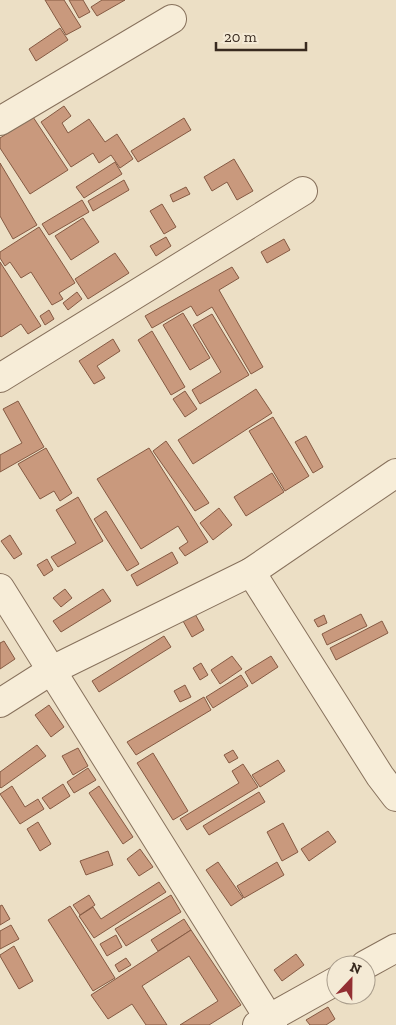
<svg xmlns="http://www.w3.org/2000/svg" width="396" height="1025" font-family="'Zilla Slab',serif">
  <rect width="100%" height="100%" fill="#ecdfc5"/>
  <g fill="#c9997d" stroke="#855a43">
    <polygon points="45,0 64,0 81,27 66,35"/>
    <polygon points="69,0 83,0 90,12 79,18"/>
    <polygon points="102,0 125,0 97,16 91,7"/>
    <polygon points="60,28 68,40 36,61 29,49"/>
    <polygon points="64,106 71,116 62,123 68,133 89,119 105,142 117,134 133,159 120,168 111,155 99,163 93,153 71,167 41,122"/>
    <polygon points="33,117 68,170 30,194 0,148 0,138"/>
    <polygon points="184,118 191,130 138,162 131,151"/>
    <polygon points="234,159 253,191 237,200 227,182 212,191 204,177"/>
    <polygon points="115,162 122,174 84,198 76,187"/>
    <polygon points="0,163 37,225 13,239 0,216"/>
    <polygon points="124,180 129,190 93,211 88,201"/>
    <polygon points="186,187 190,194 173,202 170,195"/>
    <polygon points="82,200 89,212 49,235 42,224"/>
    <polygon points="162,204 176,227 164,234 150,211"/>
    <polygon points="83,218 99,242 71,260 55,236"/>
    <polygon points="39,227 75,283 59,293 63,299 52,305 31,272 21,278 10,262 5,266 0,258 0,252"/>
    <polygon points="166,237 171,246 156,256 150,246"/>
    <polygon points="284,239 290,250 267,263 261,252"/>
    <polygon points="115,253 129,273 88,299 75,279"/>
    <polygon points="0,262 41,326 28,334 21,324 1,337 0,336"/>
    <polygon points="232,267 239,278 219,290 263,367 251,374 212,307 197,316 191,306 152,328 145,316"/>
    <polygon points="77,292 82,299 68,310 63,303"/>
    <polygon points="49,310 54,319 45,325 40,316"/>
    <polygon points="183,313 210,358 190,370 163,325"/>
    <polygon points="212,314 249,375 200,404 192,390 221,372 193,325"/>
    <polygon points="152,331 185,387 171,395 138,340"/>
    <polygon points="113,339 120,351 97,366 105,378 94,384 79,361"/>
    <polygon points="256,389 272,413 193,464 178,440"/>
    <polygon points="185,391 197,409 185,417 173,399"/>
    <polygon points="18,401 44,447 0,472 0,455 22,443 3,409"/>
    <polygon points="273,417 309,476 285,491 249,431"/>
    <polygon points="306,436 323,467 313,473 295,442"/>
    <polygon points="166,441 209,503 195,511 153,451"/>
    <polygon points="46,448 72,493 60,501 54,491 40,499 18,464"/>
    <polygon points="149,448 208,542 185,556 179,548 188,542 178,526 141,549 97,479"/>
    <polygon points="272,473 284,492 246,516 234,497"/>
    <polygon points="78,497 103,541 58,567 51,557 76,543 56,510"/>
    <polygon points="219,508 232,525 213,540 200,523"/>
    <polygon points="106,511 139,564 127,571 94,519"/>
    <polygon points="10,535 22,554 14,559 1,541"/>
    <polygon points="172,552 178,563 137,586 131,575"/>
    <polygon points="47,559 53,570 44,576 37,565"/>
    <polygon points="65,589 72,598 61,607 53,598"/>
    <polygon points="103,589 111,601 61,632 53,621"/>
    <polygon points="195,614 204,630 192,637 183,621"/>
    <polygon points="361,614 367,626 327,645 322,634"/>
    <polygon points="324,615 327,623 318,627 314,620"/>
    <polygon points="382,621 388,633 336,660 330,648"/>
    <polygon points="164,636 171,647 99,692 92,681"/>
    <polygon points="4,641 15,659 0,669 0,643"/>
    <polygon points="232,656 242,669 220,684 211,670"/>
    <polygon points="271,656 278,667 252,684 245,672"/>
    <polygon points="201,663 208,675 200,680 193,668"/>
    <polygon points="241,675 248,686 213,708 206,697"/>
    <polygon points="185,685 191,697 180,702 174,691"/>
    <polygon points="204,697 211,710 136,755 127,742"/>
    <polygon points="49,705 64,727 51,737 35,715"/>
    <polygon points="37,745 46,756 1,788 0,787 0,772"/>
    <polygon points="78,748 88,766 73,775 62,756"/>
    <polygon points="233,750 238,758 229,763 224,755"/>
    <polygon points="153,753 188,811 173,820 137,763"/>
    <polygon points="278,760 285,771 260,787 252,775"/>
    <polygon points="243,764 258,787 187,830 180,819 239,783 232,771"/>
    <polygon points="88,768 96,780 74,793 67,782"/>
    <polygon points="63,784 70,796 50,809 42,798"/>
    <polygon points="12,786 25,807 38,799 44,809 20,824 0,794"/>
    <polygon points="99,786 133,837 123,844 89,793"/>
    <polygon points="259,792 265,802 209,835 203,826"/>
    <polygon points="38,822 51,844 40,851 27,829"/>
    <polygon points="283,823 298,852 282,861 267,832"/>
    <polygon points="328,831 336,842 309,861 301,849"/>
    <polygon points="140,849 153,867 139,876 127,859"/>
    <polygon points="108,851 113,865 86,875 80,861"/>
    <polygon points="218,862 243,898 231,906 206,870"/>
    <polygon points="277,862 284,875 244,898 237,886"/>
    <polygon points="159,882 166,892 94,938 79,916 93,907 101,919"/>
    <polygon points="89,895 95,905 80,915 73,905"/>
    <polygon points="171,895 181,912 126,946 115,929"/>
    <polygon points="2,905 10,919 0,925 0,906"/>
    <polygon points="70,906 115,978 93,991 48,920"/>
    <polygon points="184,919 191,930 158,951 151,940"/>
    <polygon points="11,925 19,939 0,949 0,931"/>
    <polygon points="191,930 241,1005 209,1025 180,1025 218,1001 189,956 142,986 167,1025 146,1025 132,1004 108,1019 91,995"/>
    <polygon points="116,935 122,947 107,956 100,944"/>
    <polygon points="14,946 33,981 19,989 0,956 0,955"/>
    <polygon points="296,954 304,965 282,981 274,970"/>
    <polygon points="126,958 131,965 119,972 115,965"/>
    <polygon points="328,1007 335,1019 326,1025 310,1025 306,1020"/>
  </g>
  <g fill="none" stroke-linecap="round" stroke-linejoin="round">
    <g stroke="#87715c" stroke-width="30">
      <g id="minor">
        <polyline points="0,121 172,19"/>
        <polyline points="0,378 303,191"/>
        <polyline points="251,572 380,776 396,797"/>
        <polyline points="0,588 273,1025"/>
        <polyline points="0,703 52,670 251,572 396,473"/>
        <polyline points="365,965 396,948"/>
        <polyline points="257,1025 336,981"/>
      </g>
    </g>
    <use href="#minor" stroke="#f7edd8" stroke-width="28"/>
  </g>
  <g transform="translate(351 980) rotate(22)"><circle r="24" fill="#f4ead5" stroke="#a99d8c"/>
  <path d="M0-4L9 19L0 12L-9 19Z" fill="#932f33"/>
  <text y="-8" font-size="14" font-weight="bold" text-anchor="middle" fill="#382a1f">N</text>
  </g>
  <path d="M216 42v8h90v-8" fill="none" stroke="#382a1f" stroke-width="2.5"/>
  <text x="224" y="42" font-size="15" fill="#382a1f" stroke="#f4ead5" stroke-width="4" paint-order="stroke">20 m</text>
</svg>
